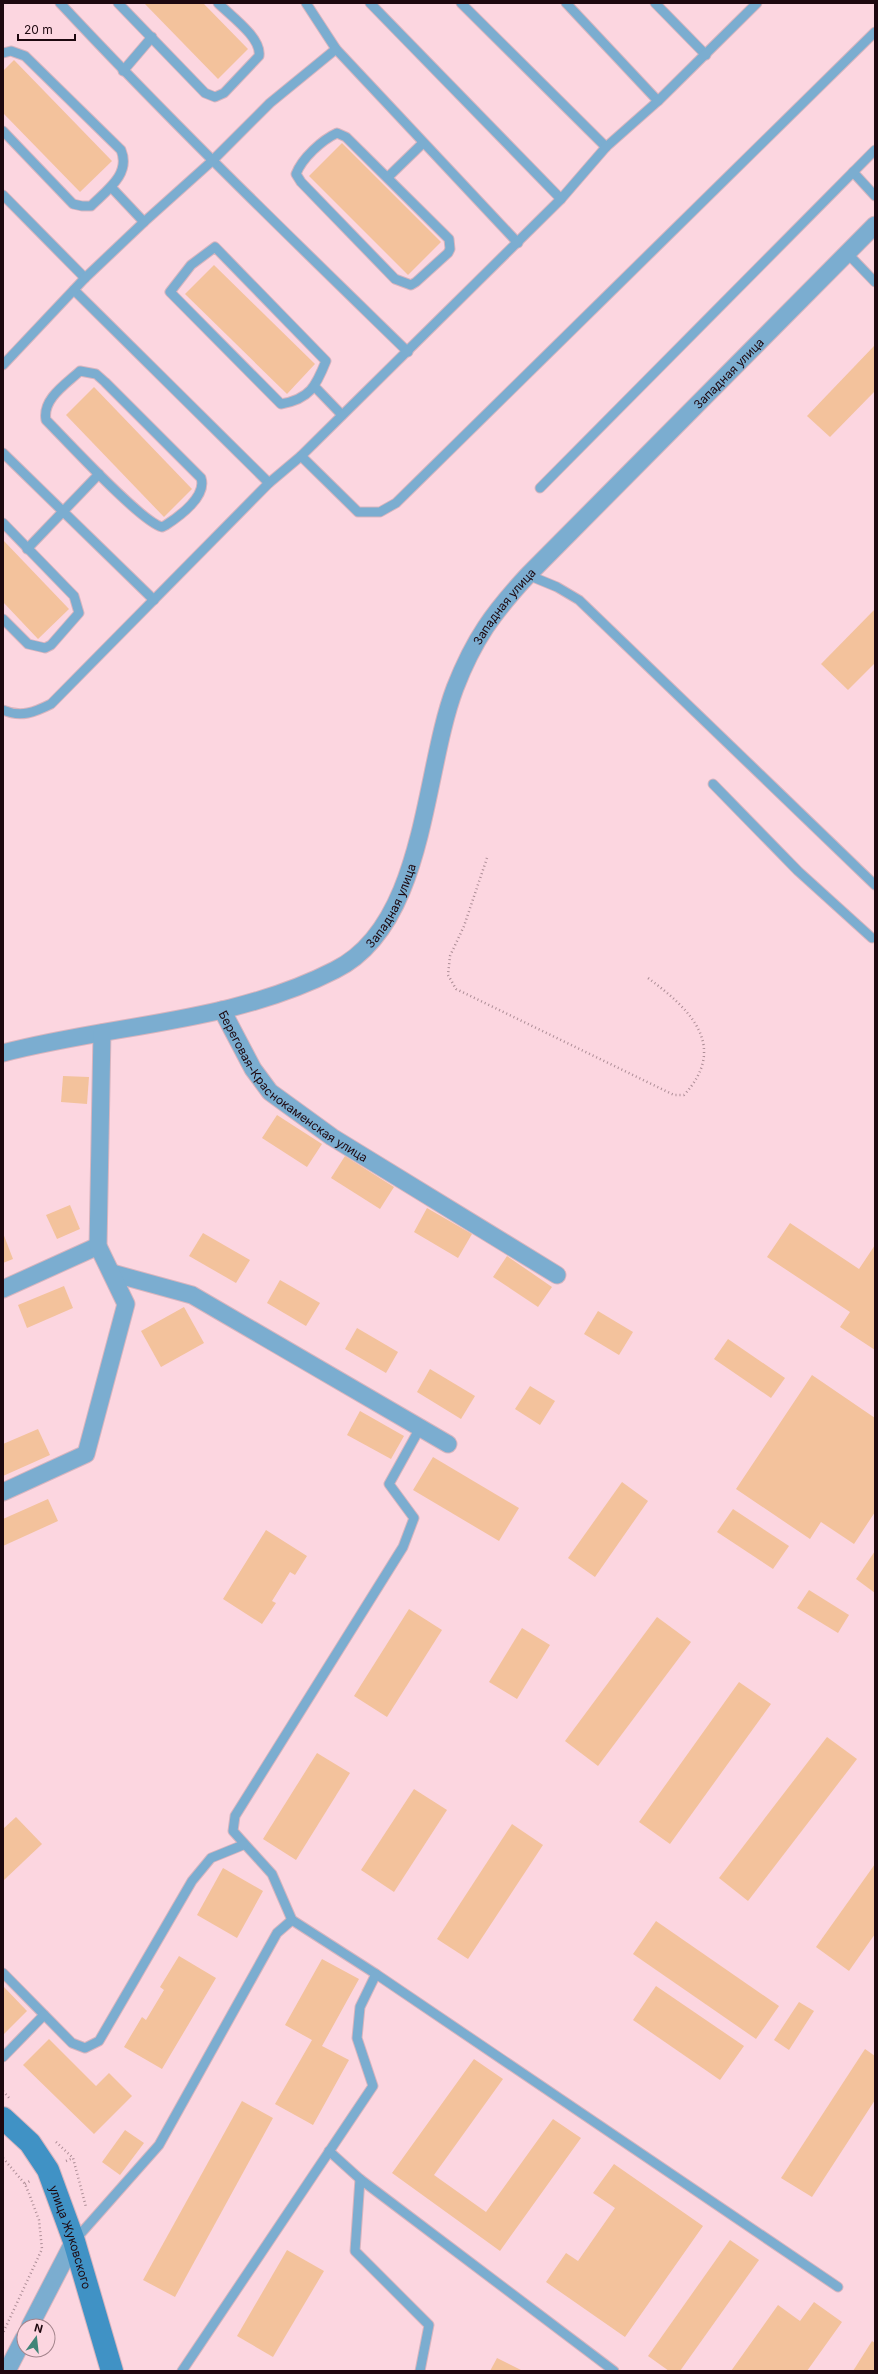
<svg xmlns="http://www.w3.org/2000/svg" width="878" height="2374" font-family="Inter,sans-serif">
  <rect width="100%" height="100%" fill="#fcd6e0"/>
  <g fill="#f3c29c">
    <polygon points="144,3 203,3 248,49 218,79"/>
    <polygon points="14,60 112,161 80,192 3,113 3,71"/>
    <polygon points="342,143 441,242 408,275 309,176"/>
    <polygon points="214,265 315,364 287,394 185,294"/>
    <polygon points="875,345 875,391 830,437 807,416"/>
    <polygon points="94,387 192,489 164,517 66,415"/>
    <polygon points="3,540 69,609 38,639 3,602"/>
    <polygon points="875,609 875,663 848,690 821,664"/>
    <polygon points="63,1076 89,1077 87,1104 61,1102"/>
    <polygon points="277,1115 322,1144 307,1167 262,1138"/>
    <polygon points="345,1156 394,1187 380,1209 331,1178"/>
    <polygon points="70,1205 80,1229 57,1239 46,1215"/>
    <polygon points="427,1208 472,1234 458,1258 414,1232"/>
    <polygon points="790,1223 859,1269 875,1245 875,1350 840,1327 850,1312 767,1257"/>
    <polygon points="3,1233 13,1259 3,1263"/>
    <polygon points="203,1233 250,1260 236,1283 189,1256"/>
    <polygon points="507,1256 552,1287 538,1307 493,1277"/>
    <polygon points="280,1280 320,1303 306,1326 267,1303"/>
    <polygon points="64,1286 73,1308 27,1328 18,1305"/>
    <polygon points="184,1307 204,1343 161,1367 141,1331"/>
    <polygon points="598,1311 633,1332 619,1355 584,1334"/>
    <polygon points="357,1328 398,1352 386,1373 345,1349"/>
    <polygon points="728,1339 785,1378 771,1398 714,1359"/>
    <polygon points="430,1369 475,1396 461,1419 417,1392"/>
    <polygon points="812,1375 875,1418 875,1512 854,1544 821,1522 810,1539 736,1489"/>
    <polygon points="530,1386 555,1401 540,1425 515,1409"/>
    <polygon points="360,1411 404,1436 391,1459 347,1435"/>
    <polygon points="38,1429 50,1455 3,1476 3,1444"/>
    <polygon points="433,1457 519,1508 499,1541 413,1490"/>
    <polygon points="622,1482 648,1501 595,1577 568,1558"/>
    <polygon points="48,1499 58,1521 3,1546 3,1519"/>
    <polygon points="733,1509 789,1546 773,1569 717,1532"/>
    <polygon points="266,1530 307,1556 295,1575 290,1572 272,1601 276,1603 262,1624 223,1599"/>
    <polygon points="875,1551 875,1593 856,1579"/>
    <polygon points="809,1590 849,1615 838,1633 797,1608"/>
    <polygon points="409,1609 442,1630 387,1717 354,1696"/>
    <polygon points="657,1617 691,1642 598,1766 565,1741"/>
    <polygon points="522,1628 550,1645 517,1699 489,1682"/>
    <polygon points="739,1682 771,1704 670,1844 639,1822"/>
    <polygon points="827,1737 857,1759 748,1901 719,1878"/>
    <polygon points="317,1753 350,1773 296,1860 263,1839"/>
    <polygon points="414,1789 447,1810 394,1892 361,1870"/>
    <polygon points="16,1817 42,1844 3,1881 3,1829"/>
    <polygon points="512,1824 543,1845 468,1959 437,1939"/>
    <polygon points="875,1864 875,1934 849,1971 816,1947"/>
    <polygon points="223,1868 263,1891 237,1938 197,1915"/>
    <polygon points="656,1921 779,2006 756,2039 633,1954"/>
    <polygon points="179,1956 216,1978 162,2069 124,2047 142,2017 146,2020 164,1990 160,1987"/>
    <polygon points="322,1959 359,1979 322,2046 349,2060 313,2125 275,2104 312,2040 285,2025"/>
    <polygon points="3,1986 27,2011 3,2035"/>
    <polygon points="656,1986 744,2046 720,2080 633,2020"/>
    <polygon points="799,2002 814,2011 789,2050 774,2040"/>
    <polygon points="49,2039 96,2086 109,2073 132,2096 94,2134 23,2065"/>
    <polygon points="865,2049 875,2056 875,2100 812,2197 781,2178"/>
    <polygon points="474,2059 503,2079 434,2175 486,2212 553,2119 581,2138 500,2251 392,2173"/>
    <polygon points="242,2101 273,2118 175,2297 143,2280"/>
    <polygon points="125,2130 144,2143 120,2175 102,2162"/>
    <polygon points="614,2164 703,2226 625,2337 546,2282 566,2253 578,2261 615,2208 593,2193"/>
    <polygon points="730,2240 759,2260 680,2371 669,2371 648,2356"/>
    <polygon points="287,2250 324,2271 273,2357 237,2336"/>
    <polygon points="814,2302 842,2322 807,2371 731,2371 778,2305 800,2321"/>
    <polygon points="872,2341 875,2343 875,2371 853,2371"/>
    <polygon points="497,2358 523,2371 490,2371"/>
  </g>
  <g fill="none" stroke-linecap="round" stroke-linejoin="round">
    <g stroke="#d8b5bf" stroke-width="11">
      <g id="lane">
        <path d="M60 3C172 123 290 237 408 352"/>
        <path d="M118 3 205 93 215 97 224 93 259 56C262 38 231 16 218 3"/>
        <polyline points="306,3 336,49 518,243"/>
        <polyline points="370,3 561,199"/>
        <polyline points="461,3 606,147"/>
        <polyline points="566,3 658,101"/>
        <polyline points="655,3 706,55"/>
        <path d="M3 53 11 51 25 56 121 150C131 174 107 190 91 206H82L73 204 3 131"/>
        <polyline points="123,71 152,37"/>
        <path d="M337 133 346 137 449 239 450 249 448 253 416 282 411 285 395 279 301 182 296 174C302 158 322 140 337 133Z"/>
        <polyline points="853,172 875,196"/>
        <polyline points="388,177 423,143"/>
        <polyline points="111,187 144,222"/>
        <polyline points="3,195 85,278"/>
        <path d="M215 247 326 361C316 386 310 399 281 404L170 292 191 265Z"/>
        <polyline points="847,253 875,282"/>
        <polyline points="74,290 269,483"/>
        <polyline points="3,365 85,278 144,222 212,161 270,103 336,49"/>
        <path d="M80 371 96 374 105 382 201 478C207 496 180 516 166 525L162 527C141 522 66 440 46 420 42 399 66 384 80 371Z"/>
        <polyline points="315,387 342,415"/>
        <polyline points="3,453 154,600"/>
        <polyline points="301,456 358,512 380,512 396,503 875,32"/>
        <polyline points="540,488 875,150"/>
        <polyline points="3,523 74,596 79,613 51,645 45,648 28,644 3,619"/>
        <polyline points="27,549 99,474"/>
        <polyline points="528,575 557,587 579,600 875,885"/>
        <path d="M3 710C21 718 35 712 51 704L269 483 301 456 561 199 606 147 658 101 757 3"/>
        <polyline points="713,784 798,871 872,938"/>
        <polyline points="420,1428 389,1484 414,1518 403,1547 235,1816 233,1831 272,1874 292,1920 376,1974 838,2287"/>
        <polyline points="3,1973 72,2043 85,2048 99,2041 192,1881 211,1858 243,1845"/>
        <polyline points="3,2057 44,2015"/>
        <polyline points="329,2151 360,2179 614,2371"/>
        <polyline points="360,2179 355,2251 429,2325 420,2371"/>
        <polyline points="75,2240 159,2145 277,1933 292,1920"/>
        <polyline points="182,2371 373,2086 357,2038 360,2007 376,1974"/>
      </g>
    </g>
    <g stroke="#d8b5bf" stroke-width="19">
      <g id="street">
        <path id="s1" d="M222 1010 253 1069 270 1092 332 1137 557 1275"/>
        <path id="s2" d="M3 1053C113 1024 232 1023 335 970 426 925 423 772 455 688 474 639 493 613 528 575L875 225"/>
        <polyline points="112,1273 192,1295 448,1444"/>
        <polyline points="3,1289 98,1246"/>
        <polyline points="3,1492 86,1454 126,1304 98,1246 102,1033"/>
        <polyline points="30,2326 74,2241"/>
        <polyline points="7,2371 24,2338"/>
      </g>
    </g>
    <g stroke="#d8b5bf" stroke-width="24">
      <g id="secondary">
        <path id="s3" d="M3 2118 30 2143 48 2170 74 2241 112 2371"/>
      </g>
    </g>
    <g stroke="#ae8e97" stroke-width="2.5" stroke-dasharray="1 3" stroke-linecap="butt">
      <path d="M487 858 464 926 450 956 448 975 456 989 674 1095H684C729 1046 690 1009 648 978"/>
      <polyline points="3,2091 10,2099"/>
      <polyline points="56,2142 73,2158"/>
      <polyline points="3,2158 25,2184 30,2196 39,2220 42,2249 3,2333"/>
      <polyline points="66,2161 73,2158 86,2207"/>
      <polyline points="25,2184 30,2181"/>
    </g>
    <use href="#lane" stroke="#7badd0" stroke-width="9"/>
    <use href="#street" stroke="#7badd0" stroke-width="17"/>
    <use href="#secondary" stroke="#4092c5" stroke-width="22"/>
  </g>
  <g text-anchor="middle" dominant-baseline="central" stroke-width="4" stroke-linejoin="round" paint-order="stroke">
    <g font-size="12" fill="#1d080f" stroke="#fcd6e0">
      <text stroke="none"><textPath href="#s2" startOffset="1079">Западная улица</textPath></text>
      <text stroke="none"><textPath href="#s2" startOffset="755">Западная улица</textPath></text>
      <text stroke="none"><textPath href="#s2" startOffset="431">Западная улица</textPath></text>
      <text stroke="none"><textPath href="#s1" startOffset="107">Береговая-Краснокаменская улица</textPath></text>
      <text stroke="none"><textPath href="#s3" startOffset="140">улица Жуковского</textPath></text>
    </g>
  </g>
  <rect width="878" height="2374" fill="none" stroke="#1d080f" stroke-width="8"/>
  <g transform="translate(36 2338) rotate(15)"><circle r="19" fill="#fcd6e0" stroke="#a3848c"/>
  <path d="M0-3L7 15L0 10L-7 15Z" fill="#418578"/>
  <text y="-6" font-size="11" font-weight="bold" text-anchor="middle" fill="#1d080f">N</text>
  </g>
  <path d="M18 34v6h57v-6" fill="none" stroke="#1d080f" stroke-width="2"/>
  <text x="24" y="34" font-size="12" fill="#1d080f" stroke="#fcd6e0" stroke-width="3" paint-order="stroke">20 m</text>
</svg>
